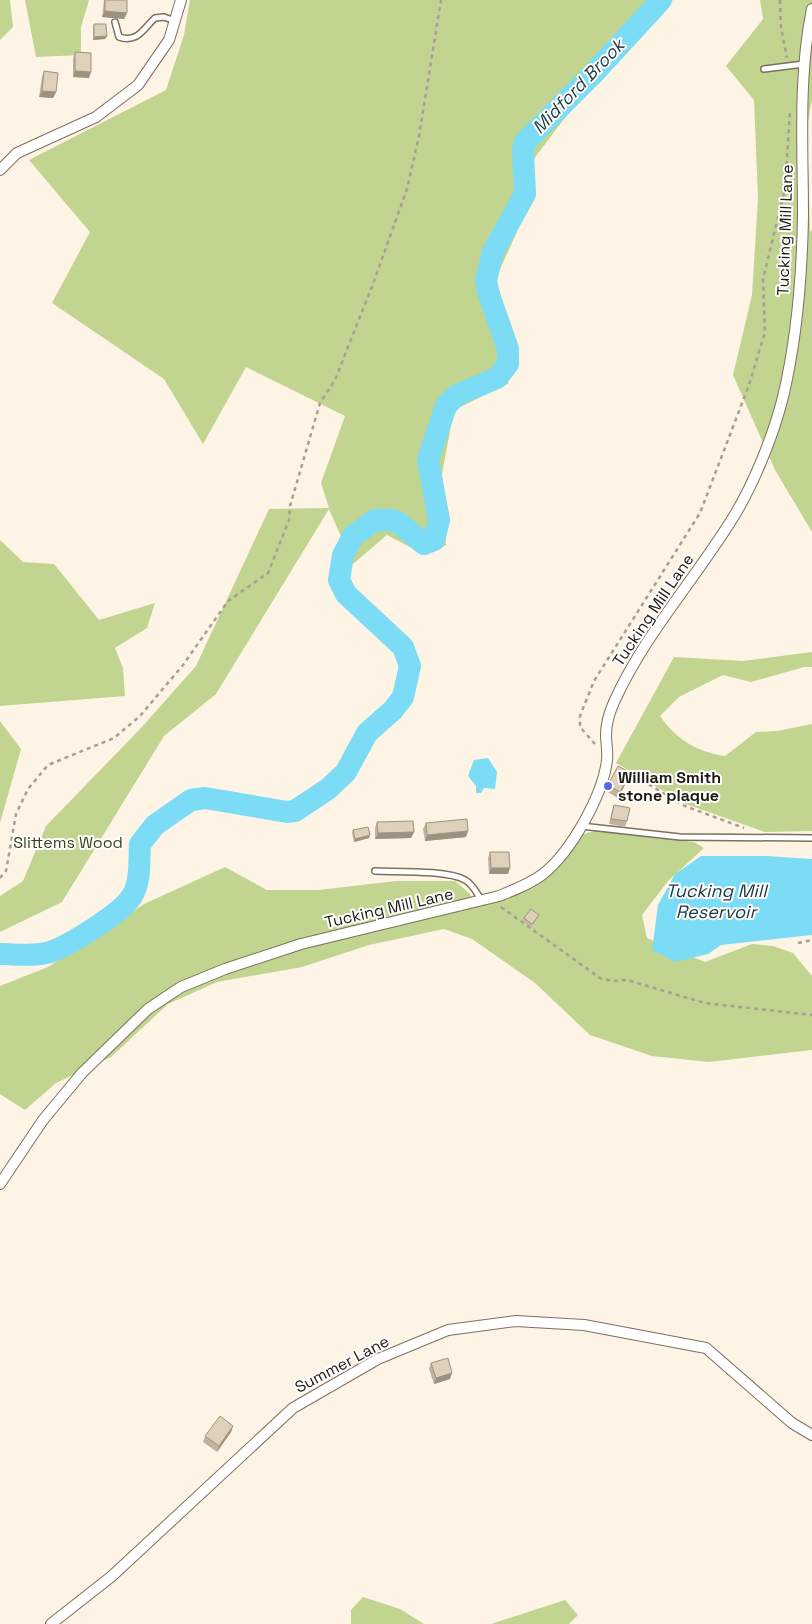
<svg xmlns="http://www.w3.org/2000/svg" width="812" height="1624" font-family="'Space Grotesk',sans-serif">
  <rect width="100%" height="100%" fill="#fdf4e6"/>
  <g fill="#c1d490">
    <polygon points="0,0 10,0 13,27 0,40"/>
    <polygon points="25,0 89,0 81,27 81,55 36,57"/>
    <polygon points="190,0 673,0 567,115 530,164 531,201 496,278 515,350 508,384 454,410 442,474 446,545 425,555 387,535 353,564 329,509 216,694 164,736 62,902 0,932 0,896 23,881 46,826 141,728 196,666 269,509 329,508 321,483 345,416 246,367 203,444 164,379 52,303 90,232 29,160 166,90 184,35"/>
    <polygon points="760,0 812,0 812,99 807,128 810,232 812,230 812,532 775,470 733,375 752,295 758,199 754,100 726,66 763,19"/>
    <polygon points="0,540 23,562 54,564 99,620 155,603 147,628 115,648 123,668 125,696 0,706"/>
    <path d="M812 652V667H804L751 682 723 675 679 697 660 716C676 739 697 752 725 756L756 732 777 731 812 724V831L765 832 686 804 616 763 674 657 743 661Z"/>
    <polygon points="0,721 21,749 0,823"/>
    <polygon points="594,831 694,842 704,848 668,881 642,915 647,938 705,962 752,944 773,946 793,953 812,976 812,1050 709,1062 652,1056 590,1035 535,983 472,939 444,929 369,945 302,967 217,982 168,1004 111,1057 56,1083 25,1110 0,1094 0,986 48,967 144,904 225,867 267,890 319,890 396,881 455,881 469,893 477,906 515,892 581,835"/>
    <polygon points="363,1597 400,1609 424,1624 351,1624 351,1610"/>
    <polygon points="565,1600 578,1615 569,1624 491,1624"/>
  </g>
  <g fill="#7cdcf5">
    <polygon points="488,758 497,772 495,789 484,788 481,793 476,793 476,786 468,776 474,760"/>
    <polygon points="701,856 766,856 812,859 812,935 721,945 708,954 675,962 652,950 658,905 675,874"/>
  </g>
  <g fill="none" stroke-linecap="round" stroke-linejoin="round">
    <path stroke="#7cdcf5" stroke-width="22" d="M0 954C16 954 34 957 50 952 68 946 122 913 132 896 141 882 139 860 140 844L155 825 191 800 205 798 287 812 295 811 328 789 346 772 367 733 393 710 403 697 410 666 403 647 346 594 339 580 343 555 353 536 375 520H392L399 523 424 544 434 540 439 520 428 460 446 406 457 395 497 378 508 364V349L488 292 486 280 493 252 525 194 523 151 525 142 592 75 661 0"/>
    <g stroke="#7d705c" stroke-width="8">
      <g id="lane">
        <path d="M115 22 119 37C138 43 143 29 155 18L164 17 175 21"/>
        <polyline points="764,69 804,64"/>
        <polyline points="581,826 680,837 812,838"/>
        <path d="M375 871C397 872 447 870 465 880 473 884 477 894 482 901"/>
      </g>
    </g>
    <g stroke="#7d705c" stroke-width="12">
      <g id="street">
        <polyline points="0,170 17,153 96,117 138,85 169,40 181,0"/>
        <path d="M0 1184 43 1120 82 1073 148 1009 181 987 225 969 301 944 499 896C514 890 530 884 543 874 571 852 603 795 607 760 608 751 606 743 606 735 606 725 610 711 614 702 644 636 691 584 729 524 752 489 773 437 783 397 797 338 802 276 803 216 803 147 798 77 812 9"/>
        <polyline points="51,1624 112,1576 293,1408 378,1359 448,1330 516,1321 584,1325 706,1348 792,1423 812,1435"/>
      </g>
    </g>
    <g stroke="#a79f94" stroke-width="2.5" stroke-dasharray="4 4" stroke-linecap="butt">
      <polyline points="780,0 781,27 787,58"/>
      <polyline points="595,744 580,727 580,716 594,681 700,513 749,385 765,332 763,279 785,189 790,111"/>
      <polyline points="628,772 685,806 744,828"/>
      <polyline points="0,878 6,871 16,814 28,789 48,765 114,738 140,716 183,665 228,601 268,573 289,520 290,506 320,403 335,380 373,284 407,189 419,136 441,0"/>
      <polyline points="501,907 600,978 612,981 627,980 705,1003 812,1015"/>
      <polyline points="798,943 812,940"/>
    </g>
    <use href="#lane" stroke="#fff" stroke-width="5"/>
    <use href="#street" stroke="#fff" stroke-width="10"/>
  </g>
  <g fill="#c0b3a0">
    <polygon points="104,0 127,0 127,13 124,19 102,17"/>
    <polygon points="94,24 107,36 105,39 93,40 93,27"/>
    <polygon points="75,52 89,78 73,77 73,58"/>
    <polygon points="44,71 56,92 53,98 39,97 42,77"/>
    <polygon points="628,779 618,798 606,791 608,785"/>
    <polygon points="614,805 627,821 625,827 609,824 612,811"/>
    <polygon points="377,822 414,832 411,838 375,839 375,828"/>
    <polygon points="426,823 468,831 466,837 425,841 423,829"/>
    <polygon points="353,830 370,835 369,838 354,842 352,833"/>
    <polygon points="490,852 508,874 489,874 488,858"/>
    <polygon points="539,915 538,918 531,927 523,921 524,918"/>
    <polygon points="431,1363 450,1379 434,1384 429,1369"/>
    <polygon points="233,1426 231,1432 217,1452 203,1442 205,1436"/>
  </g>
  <g fill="#9c9282">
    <polygon points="105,11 127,13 124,19 102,17"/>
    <polygon points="107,36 105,39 93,40 94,37"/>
    <polygon points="75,71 91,72 89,78 73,77"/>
    <polygon points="42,91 56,92 53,98 39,97"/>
    <polygon points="631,773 628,779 618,798 620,792"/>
    <polygon points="468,831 466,837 425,841 427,835"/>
    <polygon points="414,832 411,838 375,839 378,833"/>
    <polygon points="370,835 369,838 354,842 355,839"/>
    <polygon points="491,868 510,868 508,874 489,874"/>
    <polygon points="452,1373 450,1379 434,1384 436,1378"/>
    <polygon points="233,1426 231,1432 217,1452 219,1446"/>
  </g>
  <g fill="#dfd0ba" stroke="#9c9282">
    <polygon points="105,0 127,0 127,13 105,11"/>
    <polygon points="94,24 106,24 107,36 94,37"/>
    <polygon points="75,52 91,53 91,72 75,71"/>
    <polygon points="44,71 58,73 56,92 42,91"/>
    <polygon points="618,766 631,773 620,792 608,785"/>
    <polygon points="614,805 630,808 627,821 611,819"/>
    <polygon points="467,819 468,831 427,835 426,823"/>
    <polygon points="413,821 414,832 378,833 377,822"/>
    <polygon points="368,827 370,835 355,839 353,830"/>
    <polygon points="490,852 509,852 510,868 491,868"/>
    <polygon points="531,909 539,915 532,924 524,918"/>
    <polygon points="448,1358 452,1373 436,1378 431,1363"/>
    <polygon points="220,1416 233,1426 219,1446 205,1436"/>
  </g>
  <circle fill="#566ae1" stroke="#fff" stroke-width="2" cx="608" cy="786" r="5"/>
  <g text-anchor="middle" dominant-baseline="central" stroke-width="4" stroke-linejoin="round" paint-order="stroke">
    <g font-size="16" fill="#1d1810" stroke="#fff">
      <text transform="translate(785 230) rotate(-88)">Tucking Mill Lane</text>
      <text transform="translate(653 610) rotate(-56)">Tucking Mill Lane</text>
      <text transform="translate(389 908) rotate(-13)">Tucking Mill Lane</text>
      <text transform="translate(342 1364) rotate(-28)">Summer Lane</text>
    </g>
    <g font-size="16" font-weight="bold" fill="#1d1810" stroke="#fff" text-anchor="start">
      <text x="618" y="777">William Smith<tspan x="618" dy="18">stone plaque</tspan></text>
    </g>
    <g font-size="16" fill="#38421b" stroke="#fff">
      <text x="68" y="842">Slittems Wood</text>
    </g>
    <g font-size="18" font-style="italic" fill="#22393f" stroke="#fff">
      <text transform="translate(578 86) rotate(-46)">Midford Brook</text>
      <text x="716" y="890">Tucking Mill<tspan x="716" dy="21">Reservoir</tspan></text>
    </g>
  </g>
</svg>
